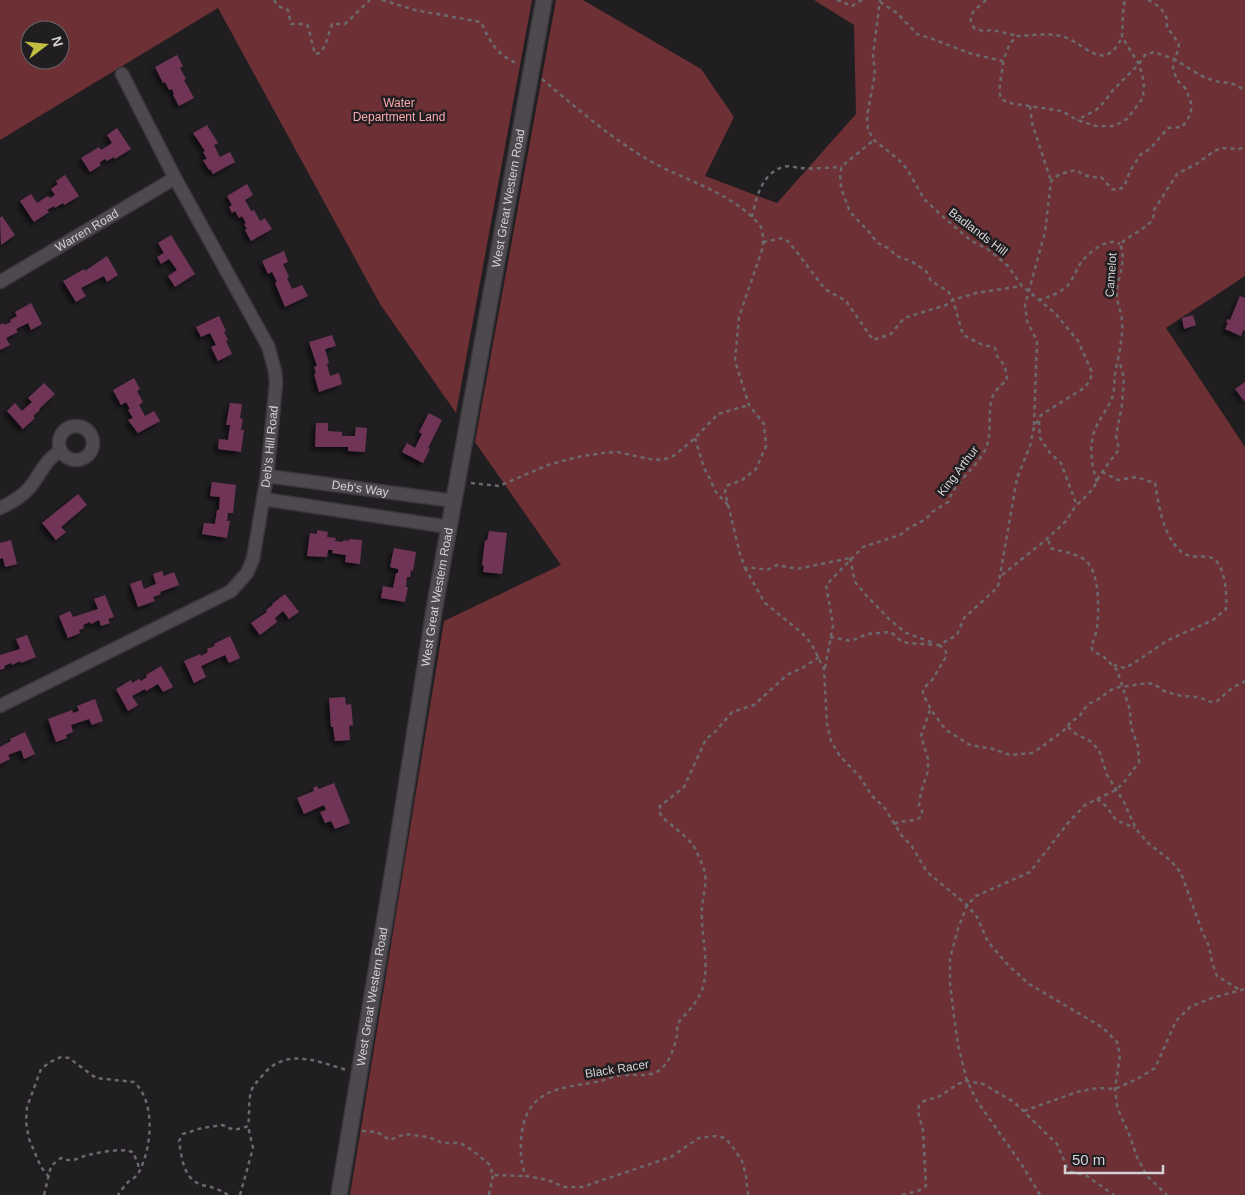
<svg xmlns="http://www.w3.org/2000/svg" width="1245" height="1195" font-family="Helvetica,sans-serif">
  <defs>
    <filter id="shadow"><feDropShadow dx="-3.5" dy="3.5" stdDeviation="2.5" flood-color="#0009"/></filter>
  </defs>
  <rect width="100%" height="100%" fill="#211e22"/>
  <g fill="#6d3034" fill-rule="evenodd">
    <path d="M0 0H532L456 413 380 304 218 8 0 140ZM30 30H60V60H30Z"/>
    <polygon points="556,0 583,0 701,69 734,117 705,176 777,203 856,114 854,25 814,0 1245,0 1245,276 1166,328 1245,447 1245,1195 350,1195 444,621 561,565 475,442"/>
  </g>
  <g fill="#6f3656" filter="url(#shadow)">
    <polygon points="177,55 183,66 180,68 186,79 184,80 194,98 179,106 173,95 174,94 172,89 169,90 165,82 163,83 155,67"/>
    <polygon points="207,125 218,143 214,145 220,157 230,152 235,162 213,174 210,169 209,170 203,160 207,159 203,152 205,151 193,133"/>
    <polygon points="117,128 131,149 115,159 114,157 107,161 105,159 99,163 101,165 90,172 81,158 99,147 101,150 112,143 107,135"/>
    <polygon points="65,175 79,196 64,205 63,203 55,208 54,206 47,210 49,212 34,222 20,201 31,194 37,203 48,196 50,198 55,195 51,189 58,184 56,181"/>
    <polygon points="247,184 253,195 245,200 251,211 254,210 260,221 265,218 272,229 251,241 245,230 247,229 244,224 246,223 242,216 239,218 235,211 232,213 229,207 232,205 227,196"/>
    <polygon points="2,216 15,235 1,245 0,218"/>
    <polygon points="171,235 195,274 175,287 168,276 177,270 169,259 161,264 157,257 164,253 158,243"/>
    <polygon points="284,251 288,262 283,264 289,277 287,278 292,289 302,285 308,296 285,307 275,283 277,282 272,272 268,274 262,261"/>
    <polygon points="107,256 118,275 107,282 104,276 81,288 86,296 76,302 63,281 84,269 85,271"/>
    <polygon points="1240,296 1245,298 1245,331 1243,330 1241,336 1225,329 1228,323 1226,322 1228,319 1230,320"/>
    <polygon points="31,303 42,324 31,330 28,323 16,329 18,332 6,338 10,345 0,350 0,325 3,323 4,325 11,322 10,320 17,316 15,312"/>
    <polygon points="1193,315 1196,325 1184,329 1182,318"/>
    <polygon points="219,316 226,331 224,332 228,340 226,341 232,354 218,361 211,347 216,345 210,333 201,337 196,327"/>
    <polygon points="332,335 336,346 325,349 329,363 327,364 330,376 339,373 342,384 319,392 314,374 316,373 314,367 317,366 309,342"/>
    <polygon points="134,378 140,389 137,391 143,402 139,405 145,416 154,411 160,421 138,433 128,420 133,418 128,410 130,409 126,402 121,405 113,390"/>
    <polygon points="1245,382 1245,402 1235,389"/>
    <polygon points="44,383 55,394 39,409 40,410 33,416 35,418 23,429 7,411 15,403 22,411 32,402 28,398"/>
    <polygon points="230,403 242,404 240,418 243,419 241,430 244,430 241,452 218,449 219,439 228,440 230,425 226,425"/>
    <polygon points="429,413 442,420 428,448 430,449 423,463 402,452 407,443 415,448 422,434 419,432"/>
    <polygon points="316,423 328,423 328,431 342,432 342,436 355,436 356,427 367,428 365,452 348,451 348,447 315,447"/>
    <polygon points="212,482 236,485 233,513 228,513 227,521 230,521 227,538 202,534 204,523 215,524 217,510 219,510 220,497 210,496"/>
    <polygon points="78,494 87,505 61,527 66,532 56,540 42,523"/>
    <polygon points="317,530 328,532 327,537 336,538 335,541 343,542 343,540 349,541 349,539 362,540 360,564 345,562 346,555 332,553 333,550 328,550 327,557 307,556 310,533 317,534"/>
    <polygon points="489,531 507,533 502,574 483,572 484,566 482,565 485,540 487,541"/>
    <polygon points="11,540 17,564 5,567 3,558 0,559 0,543"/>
    <polygon points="394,548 416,552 413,571 411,570 410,577 407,577 406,587 408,587 405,602 381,598 383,586 393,588 396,573 398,573 398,569 390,567"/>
    <polygon points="162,571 164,576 174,572 179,585 160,592 161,594 153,597 155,601 138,607 130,584 141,580 144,589 156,584 153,574"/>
    <polygon points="285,594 299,612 289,619 283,611 275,618 277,622 260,635 251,623 267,612 266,610 273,605 272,604"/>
    <polygon points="105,595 114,617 108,619 110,623 101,626 99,620 91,624 90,622 83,625 84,628 79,630 80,633 68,638 59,616 70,611 73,617 98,609 94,599"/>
    <polygon points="27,635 36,657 21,663 20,661 12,665 11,663 4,666 5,668 0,670 0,655 20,649 16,639"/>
    <polygon points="230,636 240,658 229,663 225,655 201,666 206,677 194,683 184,661 200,654 201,656 208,652 207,649 215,646 214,644"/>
    <polygon points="161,666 173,687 163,692 158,684 146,691 145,689 132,696 138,705 128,711 116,689 131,680 132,683 139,679 141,681 147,677 146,675"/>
    <polygon points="345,697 346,705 351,704 353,725 349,726 350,740 335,741 333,727 331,727 329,698"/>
    <polygon points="95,699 103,721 92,725 89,719 71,725 73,732 66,735 67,738 56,742 48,719 72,710 73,713 79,711 77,706"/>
    <polygon points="25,732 35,754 24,759 21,750 8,755 10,759 0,764 0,747 11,741 10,739"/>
    <polygon points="334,783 350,823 335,829 331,821 325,823 320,812 326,810 324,805 304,814 297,798 314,791 313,788 317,786 319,789"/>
  </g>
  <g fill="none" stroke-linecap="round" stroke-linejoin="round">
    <g stroke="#3b383c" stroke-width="15">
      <g id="street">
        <path id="s1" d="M0 282 175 178"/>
        <circle cx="76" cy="443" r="17"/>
        <path id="s2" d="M267 476 454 501"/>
        <polyline points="263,499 449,527"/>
        <path d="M0 508C11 503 22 497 30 487 41 474 44 461 60 451"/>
        <path id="s3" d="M0 706 231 591 247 573 253 559 267 476 276 384 275 371 268 346 175 178 122 74"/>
      </g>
    </g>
    <g stroke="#3b383c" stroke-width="18">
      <g id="secondary">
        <path id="s4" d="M339 1195 393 871 435 605 544 0"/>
      </g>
    </g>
    <g stroke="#6c696d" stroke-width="2.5" stroke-dasharray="4 4" stroke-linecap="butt">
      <polyline points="274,0 278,6 288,10 291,24 306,24 308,26 315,54 320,53 325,46 332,24 345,24 370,0"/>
      <path d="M382 0 415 10 481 22C490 42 497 56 519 64"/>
      <polyline points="837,0 852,6 862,0"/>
      <path d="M986 0C977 9 965 14 974 28L983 31 992 30 1018 36"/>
      <path d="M1148 0 1160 7 1164 13 1167 19V27L1179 44 1178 51 1174 59C1186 66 1199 76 1212 80 1227 85 1230 79 1245 91"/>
      <path d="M880 2 897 13 917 34 935 40 972 54 1003 61 1010 43 1018 36C1032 35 1047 33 1061 36 1086 42 1103 76 1122 37"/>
      <path d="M1003 61C1003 74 997 86 1001 99L1009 103 1062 111 1077 120 1096 126H1114L1127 119 1143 98 1144 82 1139 64 1122 37C1123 25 1122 13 1125 0"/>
      <path d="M542 79C574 106 610 137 645 158 682 180 727 190 757 222 764 228 763 238 763 247L739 317 735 361 749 405 764 424 766 446 756 469 742 480 726 486 725 492 740 554 745 568H756L767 570 777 565 797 569 850 558"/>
      <polyline points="1030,106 1032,123 1051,181"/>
      <path d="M752 217C756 198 762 173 783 167 788 165 794 167 799 168 813 169 828 168 842 167"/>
      <polyline points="763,242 783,238 789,242 825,289 846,301 873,340 891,334 904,318 946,305 953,300 976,293 1022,286"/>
      <path d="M1038 300C1049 297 1058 294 1067 286 1074 279 1077 267 1083 260 1092 250 1108 237 1120 244"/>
      <polyline points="1039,421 1040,438 1050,453 1061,463 1077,506"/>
      <path d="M1034 425 1037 341 1027 321 1025 305 1045 232 1051 181 1060 174 1076 170C1084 176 1091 178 1101 177L1112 189 1117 190 1124 187 1130 171 1141 154 1150 149 1168 128 1182 127 1191 114V103L1186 89 1177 80 1173 68 1174 59 1154 52 1145 55 1139 64 1113 90 1104 102 1096 110 1077 120"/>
      <polyline points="695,438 704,468 710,479 715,491 728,505"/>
      <path d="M1102 472 1118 480 1136 477 1155 483C1159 506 1163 538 1183 553 1191 559 1201 555 1209 557 1226 561 1227 595 1226 609L1213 620 1168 640 1134 663 1125 668 1114 665"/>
      <path d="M1097 482C1091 464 1088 443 1097 425 1102 415 1110 406 1113 395 1115 386 1114 377 1116 368 1117 362 1119 356 1120 349 1121 341 1123 331 1122 322 1122 312 1116 303 1117 292 1118 275 1127 260 1120 244 1131 235 1143 230 1153 220L1154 210 1177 174 1198 163 1214 151 1222 148 1239 149 1245 147"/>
      <polyline points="471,483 499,486 548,465 577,457 603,453 617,452 654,460 665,459 675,455 695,438 718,414 749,405"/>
      <polyline points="850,558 855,582 865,594 889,619 906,633 934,643"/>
      <polyline points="745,568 765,603 802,633 811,643 824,669 827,724 831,741 840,756 860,777 872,796 884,807 902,836 911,845 927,872 967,905 977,917 988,942 1008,965 1029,984 1102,1027 1117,1042 1120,1055 1115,1089 1117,1105 1121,1117 1128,1131 1137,1157 1147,1176 1167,1195"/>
      <polyline points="1002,575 1048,538 1066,521 1075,507 1093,489 1100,475 1119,449 1116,436 1122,405 1124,378 1119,360"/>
      <polyline points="830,637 851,641 867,634 891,632 901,641 908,643 939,645 957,635 964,618 998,587 1017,478 1030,446 1034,427 1041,415 1084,388 1090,381 1092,372 1078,341 1055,313 1022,286 1008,266 989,250 970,240 941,215 924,199 907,169 898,159 874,140 868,130 867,116 875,74 873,55 880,0"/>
      <polyline points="939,645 945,650 947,655 932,680 923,689 923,694 931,710 946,730 970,745 993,749 1010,755 1032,753 1043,746 1068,727 1070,722 1079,717 1088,704 1097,700 1114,688 1148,683 1154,684 1164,691 1181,696 1198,697 1211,702 1217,701 1232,688 1245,681"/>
      <path d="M825 668 833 625 826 585 863 547 900 535 909 528 926 519 932 512 948 502C955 481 977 468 986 448 992 433 988 417 991 402 992 393 1001 385 1007 380L1005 366 997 356 995 348 981 344 963 335 953 300 948 291 931 281 926 271 911 261 896 256 890 249 876 242 872 235 850 212 841 188 840 173 842 166 874 140"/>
      <polyline points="1068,727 1076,734 1090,741 1099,750 1107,775 1124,802 1136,829 1148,843 1171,861 1181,873 1202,931 1209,946 1212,962 1217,976 1240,990"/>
      <polyline points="1097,799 1107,807 1116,820 1135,828"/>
      <path d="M894 824C905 819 914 823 922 816V810L919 805 921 792 928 771V759L921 736 930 710"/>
      <polyline points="1024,1111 1077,1092 1098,1088 1115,1089 1139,1078 1155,1068 1176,1021 1190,1007 1212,998 1245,989"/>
      <polyline points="362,1131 377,1132 390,1140 405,1134 428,1137 443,1143 460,1143 472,1150 489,1164 493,1175 526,1176"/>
      <path d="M49 1177 41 1167 29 1139 26 1122 27 1107 41 1069 50 1062 61 1057 69 1058 96 1078 134 1082C156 1102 152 1147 139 1172 137 1177 132 1179 128 1182 124 1186 121 1191 118 1195"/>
      <path d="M44 1195 51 1166 61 1158C74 1163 76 1158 88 1155 102 1152 119 1148 133 1152L138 1164 139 1170"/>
      <path d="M228 1195C219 1189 212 1187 202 1185 183 1179 182 1158 179 1141L183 1134 202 1128 223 1125C232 1131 238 1130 248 1126 250 1115 248 1103 251 1091 254 1084 258 1081 262 1076 286 1046 318 1062 347 1070"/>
      <polyline points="240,1195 253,1148 248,1126"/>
      <polyline points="489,1195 493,1175"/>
      <path d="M748 1195 746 1176 742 1161 732 1146 725 1138 716 1136 699 1138 671 1157 582 1187H564L548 1180 526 1176C520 1163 520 1146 522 1132 528 1089 561 1088 596 1082 606 1080 615 1075 625 1075 638 1074 650 1078 661 1069 670 1062 675 1045 677 1035 677 1031 677 1027 678 1024 679 1021 683 1017 685 1015 692 1007 698 1000 702 990 711 964 700 934 702 907 703 895 708 882 704 869 703 866 695 847 693 845 686 836 671 825 662 817L659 811 660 806 684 787 706 739 715 732 732 712 754 705 787 675 804 667 819 657"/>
      <polyline points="902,1195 918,1191 926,1186 923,1131 918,1111 919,1106 924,1101 940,1096 958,1084 967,1081 983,1084 1014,1102 1057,1144 1067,1167 1072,1172 1087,1176 1114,1195"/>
      <path d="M1040 1195 1022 1165 977 1101 967 1081 958 1045 954 1016 950 984V958L958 929 967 905 976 896 1030 872 1068 823 1085 805 1116 790 1125 781 1139 762 1138 746 1131 727 1130 710 1117 670 1103 656 1094 652 1091 647C1093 641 1096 634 1097 628 1099 610 1100 573 1086 561 1075 552 1062 552 1050 548L1048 538"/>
    </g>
    <use href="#street" stroke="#4d494e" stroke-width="12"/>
    <use href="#secondary" stroke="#4d494e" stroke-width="15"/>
  </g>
  <g text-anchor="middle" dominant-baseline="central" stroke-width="5" stroke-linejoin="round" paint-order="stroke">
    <g font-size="12" fill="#fcaaad" stroke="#211e22">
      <text x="399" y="103">Water<tspan x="399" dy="14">Department Land</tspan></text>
    </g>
    <g font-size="12" fill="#d4d1d4" stroke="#211e22">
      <text stroke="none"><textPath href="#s4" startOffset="1011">West Great Western Road</textPath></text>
      <text stroke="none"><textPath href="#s1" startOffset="101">Warren Road</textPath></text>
      <text transform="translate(978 232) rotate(37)">Badlands Hill</text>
      <text transform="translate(1111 275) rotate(-86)">Camelot</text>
      <text stroke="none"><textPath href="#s3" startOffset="411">Deb's Hill Road</textPath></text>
      <text transform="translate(958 471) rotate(-53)">King Arthur</text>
      <text stroke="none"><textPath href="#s2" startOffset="94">Deb's Way</textPath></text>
      <text stroke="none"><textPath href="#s4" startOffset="606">West Great Western Road</textPath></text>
      <text stroke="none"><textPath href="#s4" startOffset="201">West Great Western Road</textPath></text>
      <text transform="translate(617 1069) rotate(-9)">Black Racer</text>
    </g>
  </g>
  <g transform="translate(45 45) rotate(74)"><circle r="24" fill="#211e22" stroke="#696669"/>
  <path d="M0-4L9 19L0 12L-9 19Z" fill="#c1bd40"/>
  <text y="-8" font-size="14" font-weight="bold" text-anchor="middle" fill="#d4d1d4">N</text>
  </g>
  <path d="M1065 1165v8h98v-8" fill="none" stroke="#d4d1d4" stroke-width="2.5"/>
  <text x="1072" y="1165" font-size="15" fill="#d4d1d4" stroke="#211e22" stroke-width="4" paint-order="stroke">50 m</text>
</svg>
